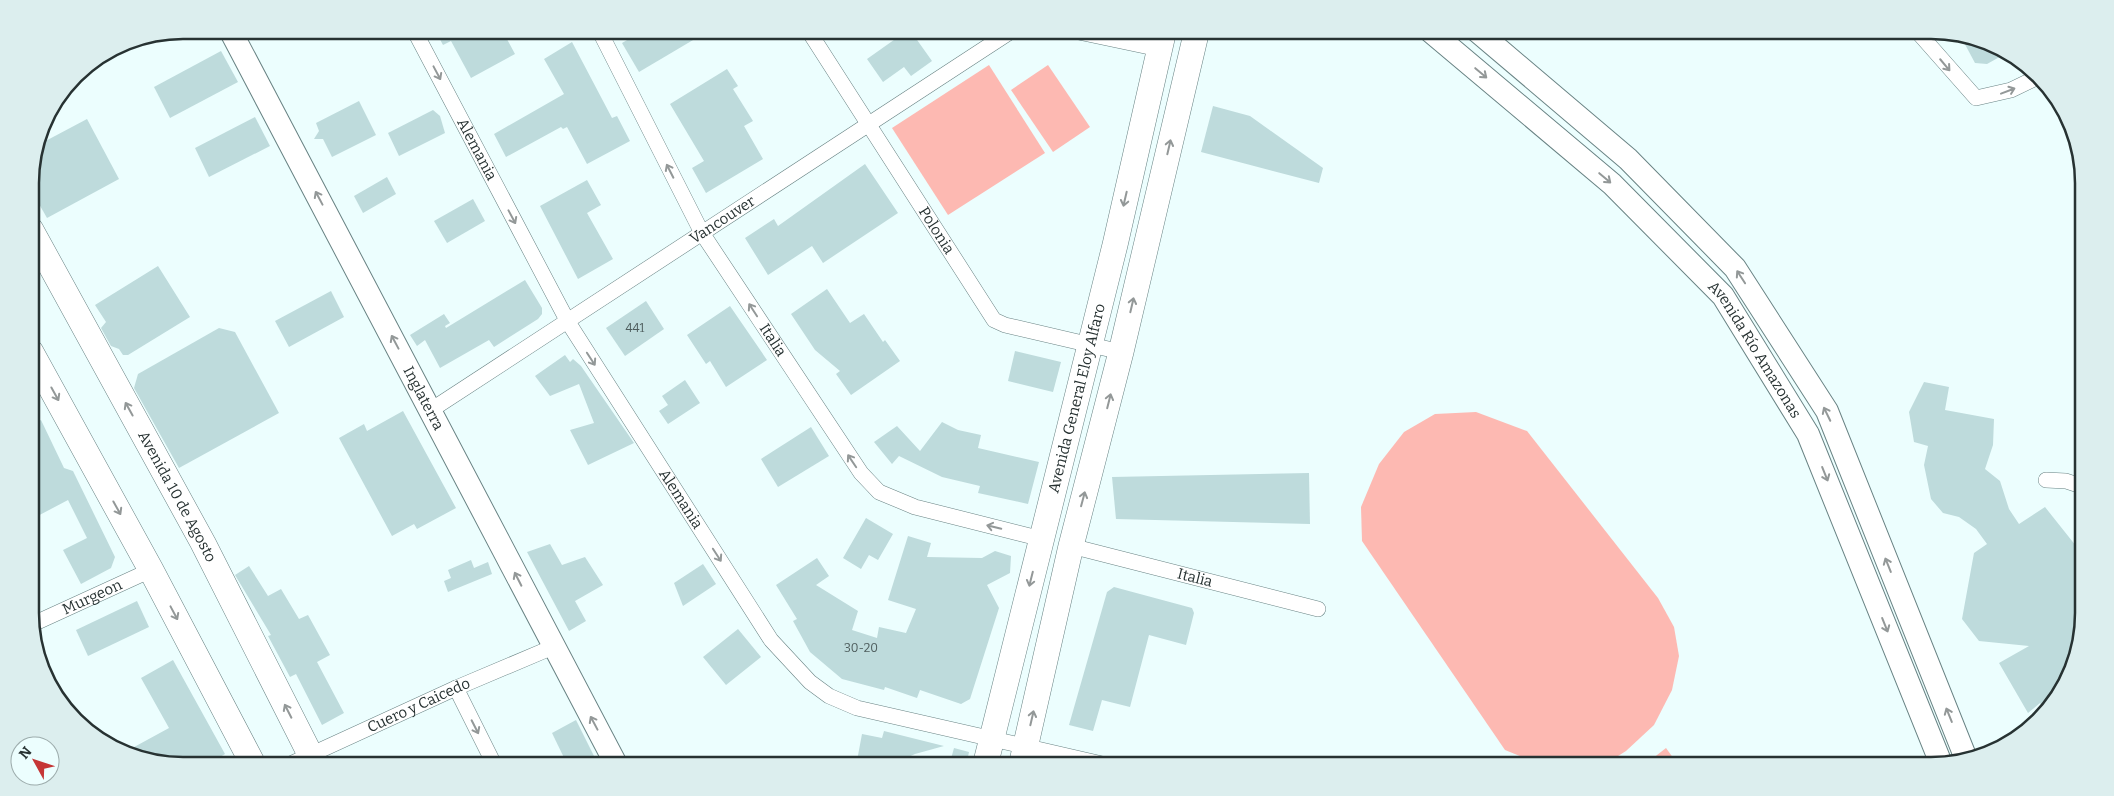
<svg xmlns="http://www.w3.org/2000/svg" width="2114" height="796" font-family="Bitter,serif">
  <rect width="100%" height="100%" fill="#ecfefe"/>
  <g fill="#fdb9b2">
    <polygon points="989,65 1045,153 948,215 892,128"/>
    <polygon points="1048,65 1090,127 1053,152 1011,90"/>
    <polygon points="1476,412 1527,431 1658,598 1674,627 1679,656 1672,690 1654,725 1626,751 1602,766 1544,766 1505,750 1362,541 1361,507 1379,464 1404,432 1435,414"/>
    <polygon points="1666,748 1679,766 1643,766"/>
  </g>
  <g fill="#bedbdc">
    <polygon points="435,30 502,30 515,54 471,78 451,41 443,45"/>
    <polygon points="644,30 710,30 639,72 622,43"/>
    <polygon points="908,30 910,30 932,61 911,76 904,67 883,82 867,59"/>
    <polygon points="1960,35 1980,38 2005,54 1987,64 1975,63"/>
    <polygon points="572,42 612,118 617,116 630,141 587,164 567,127 563,129 561,127 506,157 494,134 564,94 544,59"/>
    <polygon points="221,51 238,82 170,118 154,87"/>
    <polygon points="727,69 738,86 733,89 753,121 744,126 763,159 706,193 692,168 704,161 670,104"/>
    <polygon points="359,101 376,135 332,157 323,139 314,139 319,131 316,123"/>
    <polygon points="1213,106 1250,116 1323,168 1319,183 1201,152"/>
    <polygon points="433,110 440,116 445,133 399,156 388,133"/>
    <polygon points="255,117 270,146 209,177 195,148"/>
    <polygon points="87,119 119,179 47,218 30,188 30,172 38,145"/>
    <polygon points="865,164 898,213 823,263 812,246 768,275 745,238 774,219 778,226"/>
    <polygon points="387,177 396,194 363,213 354,196"/>
    <polygon points="587,180 601,205 587,213 613,259 578,279 540,206"/>
    <polygon points="473,199 485,221 447,243 434,221"/>
    <polygon points="158,266 190,317 128,355 123,355 119,349 111,346 101,328 106,322 95,305"/>
    <polygon points="525,280 542,308 542,314 538,319 494,347 489,340 440,368 425,340 417,346 410,335 444,314 450,323 445,326 446,328"/>
    <polygon points="827,289 850,323 864,314 883,342 885,340 900,361 851,395 836,374 840,371 815,350 791,314"/>
    <polygon points="331,291 344,317 289,347 275,321"/>
    <polygon points="646,301 664,329 625,356 606,328"/>
    <polygon points="730,306 767,360 726,387 710,361 706,364 687,335"/>
    <polygon points="219,328 235,332 279,413 179,468 134,388 138,374"/>
    <polygon points="1015,351 1061,362 1053,392 1008,381"/>
    <polygon points="565,355 570,362 573,359 581,366 634,443 588,465 570,430 594,423 579,384 550,396 535,376"/>
    <polygon points="685,380 700,403 668,424 659,411 668,405 662,396"/>
    <polygon points="1924,382 1949,387 1945,410 1994,419 1993,445 1985,469 2000,481 2009,509 2019,524 2045,507 2084,556 2084,614 2076,662 2058,698 2046,711 2040,703 2028,713 1999,663 2029,646 1979,641 1962,619 1974,553 1987,544 1976,529 1959,517 1943,513 1931,499 1924,465 1928,446 1914,442 1909,412"/>
    <polygon points="403,411 456,508 417,529 414,524 392,536 339,438 364,424 367,431"/>
    <polygon points="41,420 64,468 73,471 115,557 111,568 81,584 63,550 87,538 68,500 32,519 32,425"/>
    <polygon points="942,422 958,430 981,435 978,448 1039,462 1028,504 978,493 980,486 942,477 899,456 892,464 874,442 897,426 920,451"/>
    <polygon points="811,427 829,456 778,487 761,459"/>
    <polygon points="1309,473 1310,524 1116,519 1112,477"/>
    <polygon points="866,518 893,534 878,560 869,555 861,569 843,558"/>
    <polygon points="908,536 931,543 927,557 982,558 995,551 1011,556 1010,573 987,585 999,608 970,699 961,704 920,690 917,698 885,687 884,690 842,679 810,652 793,621 797,619 776,585 817,558 829,576 816,585 858,611 852,630 877,638 879,627 906,633 916,609 888,600"/>
    <polygon points="550,544 562,565 585,557 603,585 575,601 586,621 569,631 527,552"/>
    <polygon points="471,560 474,568 488,562 492,574 448,592 444,581 451,578 448,570"/>
    <polygon points="703,564 716,584 683,606 674,583"/>
    <polygon points="249,566 268,596 281,589 299,619 308,615 330,655 317,662 344,713 322,725 296,674 290,677 268,636 271,635 235,575"/>
    <polygon points="1114,587 1192,608 1194,613 1186,645 1149,635 1130,707 1102,700 1093,731 1069,725 1107,592"/>
    <polygon points="137,601 149,627 88,656 76,630"/>
    <polygon points="738,629 761,657 726,685 703,657"/>
    <polygon points="173,660 225,754 205,766 182,766 134,758 125,752 169,728 141,678"/>
    <polygon points="576,720 599,766 568,766 552,733"/>
    <polygon points="884,731 944,746 915,754 889,766 856,766 862,734 882,738"/>
    <polygon points="954,748 969,752 966,766 949,766"/>
  </g>
  <g fill="none" stroke-linecap="round" stroke-linejoin="round">
    <g stroke="#698384" stroke-width="16">
      <g id="street">
        <path id="s1" d="M414 30 568 322 771 640 810 682 829 696 857 708 1111 766"/>
        <path id="s2" d="M599 30 702 233 861 473 879 492 915 507 1042 539"/>
        <path id="s3" d="M808 30 994 320 1005 325 1121 352"/>
        <polyline points="1069,30 1159,49"/>
        <polyline points="1916,30 1976,98 2011,90 2038,77"/>
        <path id="s4" d="M431 410 1013 30"/>
        <polyline points="2046,480 2066,481 2084,487"/>
        <path id="s5" d="M1071 546 1318 609"/>
        <path id="s6" d="M33 624 151 570"/>
        <polyline points="456,688 495,766"/>
        <path id="s7" d="M286 766 456 688 553 647"/>
      </g>
    </g>
    <g stroke="#698384" stroke-width="24">
      <g id="secondary">
        <path id="s8" d="M230 30 617 766"/>
        <path id="s9" d="M1429 30 1612 184 1723 296 1808 434 1942 766"/>
        <polyline points="1476,30 1628,159 1735,268 1827,411 1967,761"/>
      </g>
    </g>
    <g stroke="#698384" stroke-width="26">
      <g id="primary">
        <path id="s10" d="M31 230 203 543 316 766"/>
        <polyline points="31,352 151,570 254,766"/>
        <path id="s11" d="M985 766 1115 245 1164 30"/>
        <polyline points="1021,766 1071,546 1121,352 1197,30"/>
      </g>
    </g>
    <use href="#street" stroke="#fff" stroke-width="15"/>
    <use href="#secondary" stroke="#fff" stroke-width="22"/>
    <use href="#primary" stroke="#fff" stroke-width="25"/>
  </g>
  <defs><path id="oneway-shaft" d="M-6 0H5M1.5-3L5.5 0L1.5 3" fill="none" stroke-width="1.6" stroke-linecap="round" stroke-linejoin="round" transform="scale(1.25)"/></defs>
  <g stroke="#939898">
    <use href="#oneway-shaft" transform="translate(1945 65) rotate(50)"/>
    <use href="#oneway-shaft" transform="translate(437 73) rotate(62)"/>
    <use href="#oneway-shaft" transform="translate(1481 73) rotate(40)"/>
    <use href="#oneway-shaft" transform="translate(2008 91) rotate(-21)"/>
    <use href="#oneway-shaft" transform="translate(1169 147) rotate(-77)"/>
    <use href="#oneway-shaft" transform="translate(670 171) rotate(-117)"/>
    <use href="#oneway-shaft" transform="translate(1605 178) rotate(40)"/>
    <use href="#oneway-shaft" transform="translate(319 198) rotate(-118)"/>
    <use href="#oneway-shaft" transform="translate(1125 199) rotate(103)"/>
    <use href="#oneway-shaft" transform="translate(512 217) rotate(62)"/>
    <use href="#oneway-shaft" transform="translate(1741 277) rotate(-123)"/>
    <use href="#oneway-shaft" transform="translate(1132 305) rotate(-77)"/>
    <use href="#oneway-shaft" transform="translate(753 310) rotate(-123)"/>
    <use href="#oneway-shaft" transform="translate(395 342) rotate(-118)"/>
    <use href="#oneway-shaft" transform="translate(591 359) rotate(57)"/>
    <use href="#oneway-shaft" transform="translate(55 394) rotate(61)"/>
    <use href="#oneway-shaft" transform="translate(1109 401) rotate(-76)"/>
    <use href="#oneway-shaft" transform="translate(129 409) rotate(-119)"/>
    <use href="#oneway-shaft" transform="translate(1827 414) rotate(-116)"/>
    <use href="#oneway-shaft" transform="translate(852 461) rotate(-124)"/>
    <use href="#oneway-shaft" transform="translate(1825 474) rotate(68)"/>
    <use href="#oneway-shaft" transform="translate(1083 499) rotate(-75)"/>
    <use href="#oneway-shaft" transform="translate(117 508) rotate(61)"/>
    <use href="#oneway-shaft" transform="translate(994 527) rotate(-166)"/>
    <use href="#oneway-shaft" transform="translate(717 555) rotate(57)"/>
    <use href="#oneway-shaft" transform="translate(1888 565) rotate(-112)"/>
    <use href="#oneway-shaft" transform="translate(518 579) rotate(-117)"/>
    <use href="#oneway-shaft" transform="translate(1031 579) rotate(104)"/>
    <use href="#oneway-shaft" transform="translate(174 613) rotate(62)"/>
    <use href="#oneway-shaft" transform="translate(1885 625) rotate(68)"/>
    <use href="#oneway-shaft" transform="translate(288 711) rotate(-117)"/>
    <use href="#oneway-shaft" transform="translate(1949 715) rotate(-112)"/>
    <use href="#oneway-shaft" transform="translate(1032 718) rotate(-77)"/>
    <use href="#oneway-shaft" transform="translate(594 723) rotate(-118)"/>
    <use href="#oneway-shaft" transform="translate(475 727) rotate(63)"/>
  </g>
  <g text-anchor="middle" dominant-baseline="central" stroke-width="4.5" stroke-linejoin="round" paint-order="stroke">
    <g font-size="12" fill="#4d5c5c">
      <text x="635" y="328">441</text>
      <text x="861" y="648">30-20</text>
    </g>
    <g font-size="15" fill="#273232" stroke="#ecfefe">
      <text stroke="none"><textPath href="#s1" startOffset="135">Alemania</textPath></text>
      <text stroke="none"><textPath href="#s4" startOffset="348">Vancouver</textPath></text>
      <text stroke="none"><textPath href="#s3" startOffset="238">Polonia</textPath></text>
      <text stroke="none"><textPath href="#s2" startOffset="356">Italia</textPath></text>
      <text stroke="none"><textPath href="#s9" startOffset="459">Avenida Río Amazonas</textPath></text>
      <text stroke="none"><textPath href="#s8" startOffset="416">Inglaterra</textPath></text>
      <text stroke="none"><textPath href="#s11" startOffset="379">Avenida General Eloy Alfaro</textPath></text>
      <text stroke="none"><textPath href="#s10" startOffset="304">Avenida 10 de Agosto</textPath></text>
      <text stroke="none"><textPath href="#s1" startOffset="540">Alemania</textPath></text>
      <text stroke="none"><textPath href="#s5" startOffset="128">Italia</textPath></text>
      <text stroke="none"><textPath href="#s6" startOffset="65">Murgeon</textPath></text>
      <text stroke="none"><textPath href="#s7" startOffset="146">Cuero y Caicedo</textPath></text>
    </g>
  </g>
  <path d="M0 0H2114V796H0ZM183 39H1931A144 144 0 0 1 2075 183V613A144 144 0 0 1 1931 757H183A144 144 0 0 1 39 613V183A144 144 0 0 1 183 39Z" fill="#dceeee" fill-rule="evenodd"/>
  <path fill="none" stroke="#273232" stroke-width="2.5" d="M183 39H1931A144 144 0 0 1 2075 183V613A144 144 0 0 1 1931 757H183A144 144 0 0 1 39 613V183A144 144 0 0 1 183 39Z"/>
  <g transform="translate(35 761) rotate(310)"><circle r="24" fill="#ecfefe" stroke="#9dacac"/>
  <path d="M0-4L9 19L0 12L-9 19Z" fill="#c53636"/>
  <text y="-8" font-size="14" font-weight="bold" text-anchor="middle" fill="#273232">N</text>
  </g>
</svg>
